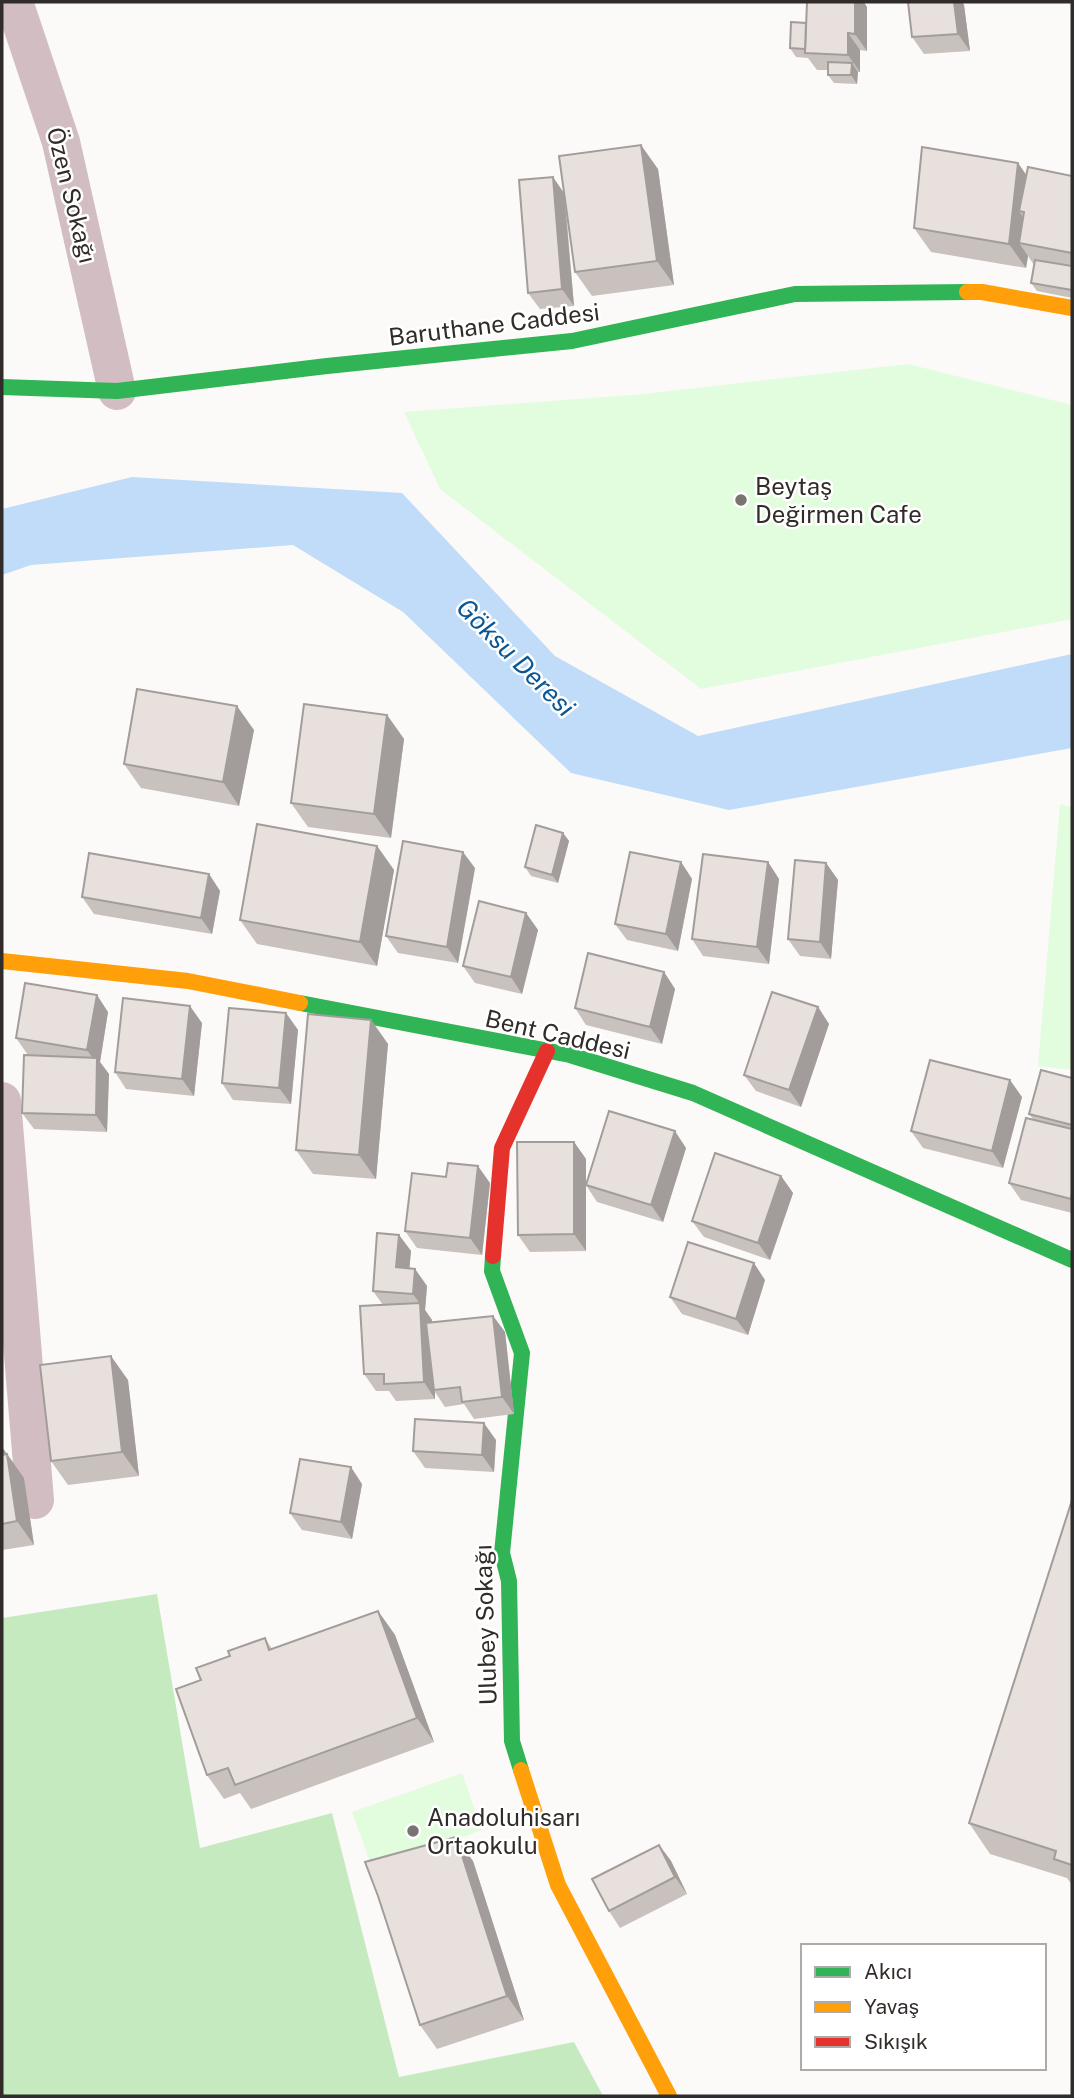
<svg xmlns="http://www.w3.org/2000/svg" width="1074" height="2098" font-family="'Public Sans',sans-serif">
  <rect width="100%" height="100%" fill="#fcfaf8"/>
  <g fill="#e2fcde">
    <polygon points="908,364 1072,405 1072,619 701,689 440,489 404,412 644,394"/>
    <polygon points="1060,804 1072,807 1072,1070 1038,1066"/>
    <polygon points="462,1773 482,1830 373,1870 352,1812"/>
  </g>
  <polygon fill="#c5eac0" points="157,1594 200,1848 332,1813 399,2077 574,2042 603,2096 2,2096 2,1618"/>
  <polygon fill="#c0dcf9" points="132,477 402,493 555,656 698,736 1072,654 1072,748 729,810 571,773 403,612 293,545 31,565 2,575 2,509"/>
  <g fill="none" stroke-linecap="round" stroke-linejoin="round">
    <g stroke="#d2bec2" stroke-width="38">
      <polyline points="14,2 61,142 117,391"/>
      <polyline points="2,1101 35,1500"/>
    </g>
    <g stroke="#30b455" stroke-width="16">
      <polyline points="2,387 117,391 327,366 572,341 795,294 967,292"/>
      <polyline points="300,1003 570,1055 693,1093 1072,1260"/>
      <polyline points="493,1256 492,1271 522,1353 502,1553 509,1581 512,1741 521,1770"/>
    </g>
    <g stroke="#ff9f0a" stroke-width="16">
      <polyline points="967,292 982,292 1072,308"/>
      <polyline points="2,961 188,981 300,1003"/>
      <polyline points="521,1770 558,1885 669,2096"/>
    </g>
    <polyline stroke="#e5322d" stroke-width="16" points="493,1256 502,1148 547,1051"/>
  </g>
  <g fill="#c8c1be">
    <polygon points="908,2 962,2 964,5 970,51 924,54 912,37"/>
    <polygon points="867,7 867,51 860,50 860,72 858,72 857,84 834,83 828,75 828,70 817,70 808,58 796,57 790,48 806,23"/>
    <polygon points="658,169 674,285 592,296 575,272 565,197 574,306 540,309 528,293 564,193"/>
    <polygon points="1026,176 1072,176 1072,298 1037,291 1031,283 1034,265 1028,256 1026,268 931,252 914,228"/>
    <polygon points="387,715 404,739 391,838 308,827 291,803"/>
    <polygon points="254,730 239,806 141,788 124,764"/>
    <polygon points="563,833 569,841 558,883 531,876 525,867"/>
    <polygon points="377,846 394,870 377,966 257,944 240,920"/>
    <polygon points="681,862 692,879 678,951 627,940 615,924"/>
    <polygon points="768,862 779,879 769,964 703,956 692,939"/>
    <polygon points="826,863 838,880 831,959 800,956 788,939"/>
    <polygon points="475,868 458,963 398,953 386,936"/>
    <polygon points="209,874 220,891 212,934 94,914 82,897"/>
    <polygon points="526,913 538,930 522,994 475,983 463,966"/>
    <polygon points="664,972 675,989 662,1044 586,1025 575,1008"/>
    <polygon points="818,1007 829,1024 801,1107 756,1091 744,1075"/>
    <polygon points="108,1012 100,1062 109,1074 107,1132 34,1129 22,1113 28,1055 16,1038"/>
    <polygon points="286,1013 298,1030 291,1104 233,1100 222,1083"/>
    <polygon points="371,1020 388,1044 376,1179 313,1174 296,1150"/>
    <polygon points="202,1023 194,1096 126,1089 115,1072"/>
    <polygon points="1072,1078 1072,1213 1021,1200 1009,1183 1033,1119 1029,1114"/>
    <polygon points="1022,1097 1003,1168 923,1148 911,1131"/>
    <polygon points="574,1142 586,1159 586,1185 686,1148 663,1222 597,1202 586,1185 586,1251 530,1252 518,1235"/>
    <polygon points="781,1176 793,1193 770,1260 704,1237 692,1221"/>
    <polygon points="446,1177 490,1183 482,1255 417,1248 405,1231"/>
    <polygon points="399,1235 411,1251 409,1268 415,1269 427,1286 425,1310 432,1320 432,1323 493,1316 505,1332 514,1414 474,1419 464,1404 445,1407 435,1392 435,1399 396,1401 389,1391 376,1391 364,1374 383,1305 373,1291"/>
    <polygon points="765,1280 748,1335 682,1314 670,1297"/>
    <polygon points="128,1380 139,1476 68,1485 51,1461"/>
    <polygon points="496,1440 494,1472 425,1468 413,1451"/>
    <polygon points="2,1447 24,1478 34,1545 2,1550"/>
    <polygon points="362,1484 352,1539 302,1530 290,1513"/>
    <polygon points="1072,1500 1072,1885 1067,1878 990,1854 969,1823"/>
    <polygon points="378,1611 395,1635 434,1742 251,1809 240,1793 224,1799 207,1775 201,1680 230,1656 265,1638 272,1649"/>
    <polygon points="659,1845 671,1861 687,1894 620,1928 609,1911"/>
    <polygon points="473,1861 524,2020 437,2049 420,2025"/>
  </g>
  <g fill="#a29d9b">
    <polygon points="855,2 864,2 867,7 867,51 855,34"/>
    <polygon points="954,2 962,2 964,5 970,51 958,34"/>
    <polygon points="848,33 860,50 860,72 848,55"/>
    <polygon points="852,63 858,72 857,84 851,75"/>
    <polygon points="641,145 658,169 674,285 657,261"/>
    <polygon points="1018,163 1035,187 1024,212 1019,211 1030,228 1019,243 1028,256 1026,268 1009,244"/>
    <polygon points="553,177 564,193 574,306 562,289"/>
    <polygon points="237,706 254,730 239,806 223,782"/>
    <polygon points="387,715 404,739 391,838 374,814"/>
    <polygon points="563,833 569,841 558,883 552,875"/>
    <polygon points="377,846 394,870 377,966 360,942"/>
    <polygon points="463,852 475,868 458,963 447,947"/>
    <polygon points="681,862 692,879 678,951 666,934"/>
    <polygon points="768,862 779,879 769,964 757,947"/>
    <polygon points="826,863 838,880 831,959 820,942"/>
    <polygon points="209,874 220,891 212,934 201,918"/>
    <polygon points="526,913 538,930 522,994 511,977"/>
    <polygon points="664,972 675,989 662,1044 650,1027"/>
    <polygon points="97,995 108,1012 100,1062 109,1074 107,1132 96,1115 97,1064 87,1050"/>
    <polygon points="190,1006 202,1023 194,1096 182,1079"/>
    <polygon points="818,1007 829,1024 801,1107 789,1090"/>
    <polygon points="286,1013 298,1030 291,1104 279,1088"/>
    <polygon points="371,1020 388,1044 376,1179 359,1155"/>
    <polygon points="1010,1080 1022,1097 1003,1168 992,1151"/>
    <polygon points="675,1131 686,1148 663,1222 651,1205"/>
    <polygon points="574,1142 586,1159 586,1251 574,1234"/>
    <polygon points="478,1166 490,1183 482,1255 470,1238"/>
    <polygon points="781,1176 793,1193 770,1260 758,1243"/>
    <polygon points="399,1235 411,1251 408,1284 396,1267"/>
    <polygon points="754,1263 765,1280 748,1335 736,1319"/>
    <polygon points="415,1269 427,1286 425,1310 432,1320 435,1390 434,1390 435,1392 435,1399 424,1382 420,1304 413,1294"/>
    <polygon points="493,1316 505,1332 514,1414 502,1397"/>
    <polygon points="111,1356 128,1380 139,1476 122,1452"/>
    <polygon points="484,1423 496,1440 494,1472 482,1455"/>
    <polygon points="2,1447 24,1478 34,1545 17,1521 2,1461"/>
    <polygon points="351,1467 362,1484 352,1539 341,1522"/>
    <polygon points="378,1611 395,1635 434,1742 417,1718"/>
    <polygon points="456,1837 473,1861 524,2020 507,1996"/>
    <polygon points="659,1845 671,1861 687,1894 675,1877"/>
  </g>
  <g fill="#e8e0dd" stroke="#a29d9b" stroke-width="2">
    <polygon points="807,2 855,2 855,34 848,33 848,55 805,53"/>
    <polygon points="908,2 954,2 958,34 912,37"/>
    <polygon points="791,22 806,23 805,49 790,48"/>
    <polygon points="828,62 852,63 851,75 828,75"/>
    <polygon points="641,145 657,261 575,272 559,156"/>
    <polygon points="922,147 1018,163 1009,244 914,228"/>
    <polygon points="1028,167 1072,176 1072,253 1019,243 1024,212 1019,211"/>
    <polygon points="553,177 562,289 528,293 519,180"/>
    <polygon points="1035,260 1072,266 1072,290 1031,283"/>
    <polygon points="137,689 237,706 223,782 124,764"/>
    <polygon points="304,704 387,715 374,814 291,803"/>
    <polygon points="257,824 377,846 360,942 240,920"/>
    <polygon points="536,825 563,833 552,875 525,867"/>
    <polygon points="403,841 463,852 447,947 386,936"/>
    <polygon points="630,852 681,862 666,934 615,924"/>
    <polygon points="89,853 209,874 201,918 82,897"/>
    <polygon points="703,854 768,862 757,947 692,939"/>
    <polygon points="795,860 826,863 820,942 788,939"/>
    <polygon points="479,901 526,913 511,977 463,966"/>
    <polygon points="588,953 664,972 650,1027 575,1008"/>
    <polygon points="25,983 97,995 87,1050 16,1038"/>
    <polygon points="772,992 818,1007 789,1090 744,1075"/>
    <polygon points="123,998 190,1006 182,1079 115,1072"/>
    <polygon points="229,1008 286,1013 279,1088 222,1083"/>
    <polygon points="308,1014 371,1020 359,1155 296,1150"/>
    <polygon points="24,1055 97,1058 96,1115 22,1113"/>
    <polygon points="930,1060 1010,1080 992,1151 911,1131"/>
    <polygon points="1041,1070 1072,1078 1072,1125 1029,1114"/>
    <polygon points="609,1111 675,1131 651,1205 586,1185"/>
    <polygon points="1026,1118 1072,1129 1072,1193 1071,1199 1009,1183"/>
    <polygon points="517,1142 574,1142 574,1234 518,1235"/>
    <polygon points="715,1153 781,1176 758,1243 692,1221"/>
    <polygon points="448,1163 478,1166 470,1238 405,1231 412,1173 446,1177"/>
    <polygon points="377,1233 399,1235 396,1267 415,1269 413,1294 373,1291"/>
    <polygon points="688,1242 754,1263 736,1319 670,1297"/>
    <polygon points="420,1303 424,1382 384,1384 384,1374 364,1374 360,1306"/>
    <polygon points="493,1316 502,1397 462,1402 460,1387 434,1390 426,1323"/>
    <polygon points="111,1356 122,1452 51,1461 40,1365"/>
    <polygon points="415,1419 484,1423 482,1455 413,1451"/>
    <polygon points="7,1454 17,1521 2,1524 2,1455"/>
    <polygon points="300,1459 351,1467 341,1522 290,1513"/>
    <polygon points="1072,1500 1072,1865 1054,1859 1056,1851 969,1823"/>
    <polygon points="378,1611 417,1718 235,1785 228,1768 207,1775 176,1689 201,1680 196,1668 230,1656 228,1651 265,1638 269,1650"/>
    <polygon points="456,1837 507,1996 420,2025 378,1896 365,1862"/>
    <polygon points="659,1845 675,1877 609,1911 592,1879"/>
  </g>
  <g fill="#787471" stroke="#fff" stroke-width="2.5">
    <circle cx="741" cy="500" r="7"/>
    <circle cx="413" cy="1831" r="7"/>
  </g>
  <g text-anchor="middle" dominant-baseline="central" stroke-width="5" stroke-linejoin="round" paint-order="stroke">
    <g font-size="24" fill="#312c29" stroke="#fff">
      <text transform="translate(72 195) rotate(76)">Özen Sokağı</text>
      <text transform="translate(494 324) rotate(-7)">Baruthane Caddesi</text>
      <text transform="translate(558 1034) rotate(13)">Bent Caddesi</text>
      <text transform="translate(485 1625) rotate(-92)">Ulubey Sokağı</text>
    </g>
    <g font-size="24" fill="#312c29" stroke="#fff" text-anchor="start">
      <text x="755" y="486">Beytaş<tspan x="755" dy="28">Değirmen Cafe</tspan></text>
      <text x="427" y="1817">Anadoluhisarı<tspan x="427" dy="28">Ortaokulu</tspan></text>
    </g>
    <g font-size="26" font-style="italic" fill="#0b5795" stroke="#fff">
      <text transform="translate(516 657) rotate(45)">Göksu Deresi</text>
    </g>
  </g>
  <rect width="1074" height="2098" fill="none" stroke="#312c29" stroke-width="7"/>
  <rect x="801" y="1944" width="245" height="126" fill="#ffffff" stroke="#adaba9" stroke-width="2"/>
  <rect x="815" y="1967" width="35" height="10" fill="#30b455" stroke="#adaba9" stroke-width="2"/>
  <text x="864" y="1979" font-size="21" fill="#312c29">Akıcı</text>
  <rect x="815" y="2002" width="35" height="10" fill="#ff9f0a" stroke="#adaba9" stroke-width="2"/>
  <text x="864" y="2014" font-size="21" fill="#312c29">Yavaş</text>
  <rect x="815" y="2037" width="35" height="10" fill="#e5322d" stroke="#adaba9" stroke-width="2"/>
  <text x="864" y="2049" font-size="21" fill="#312c29">Sıkışık</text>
</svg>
